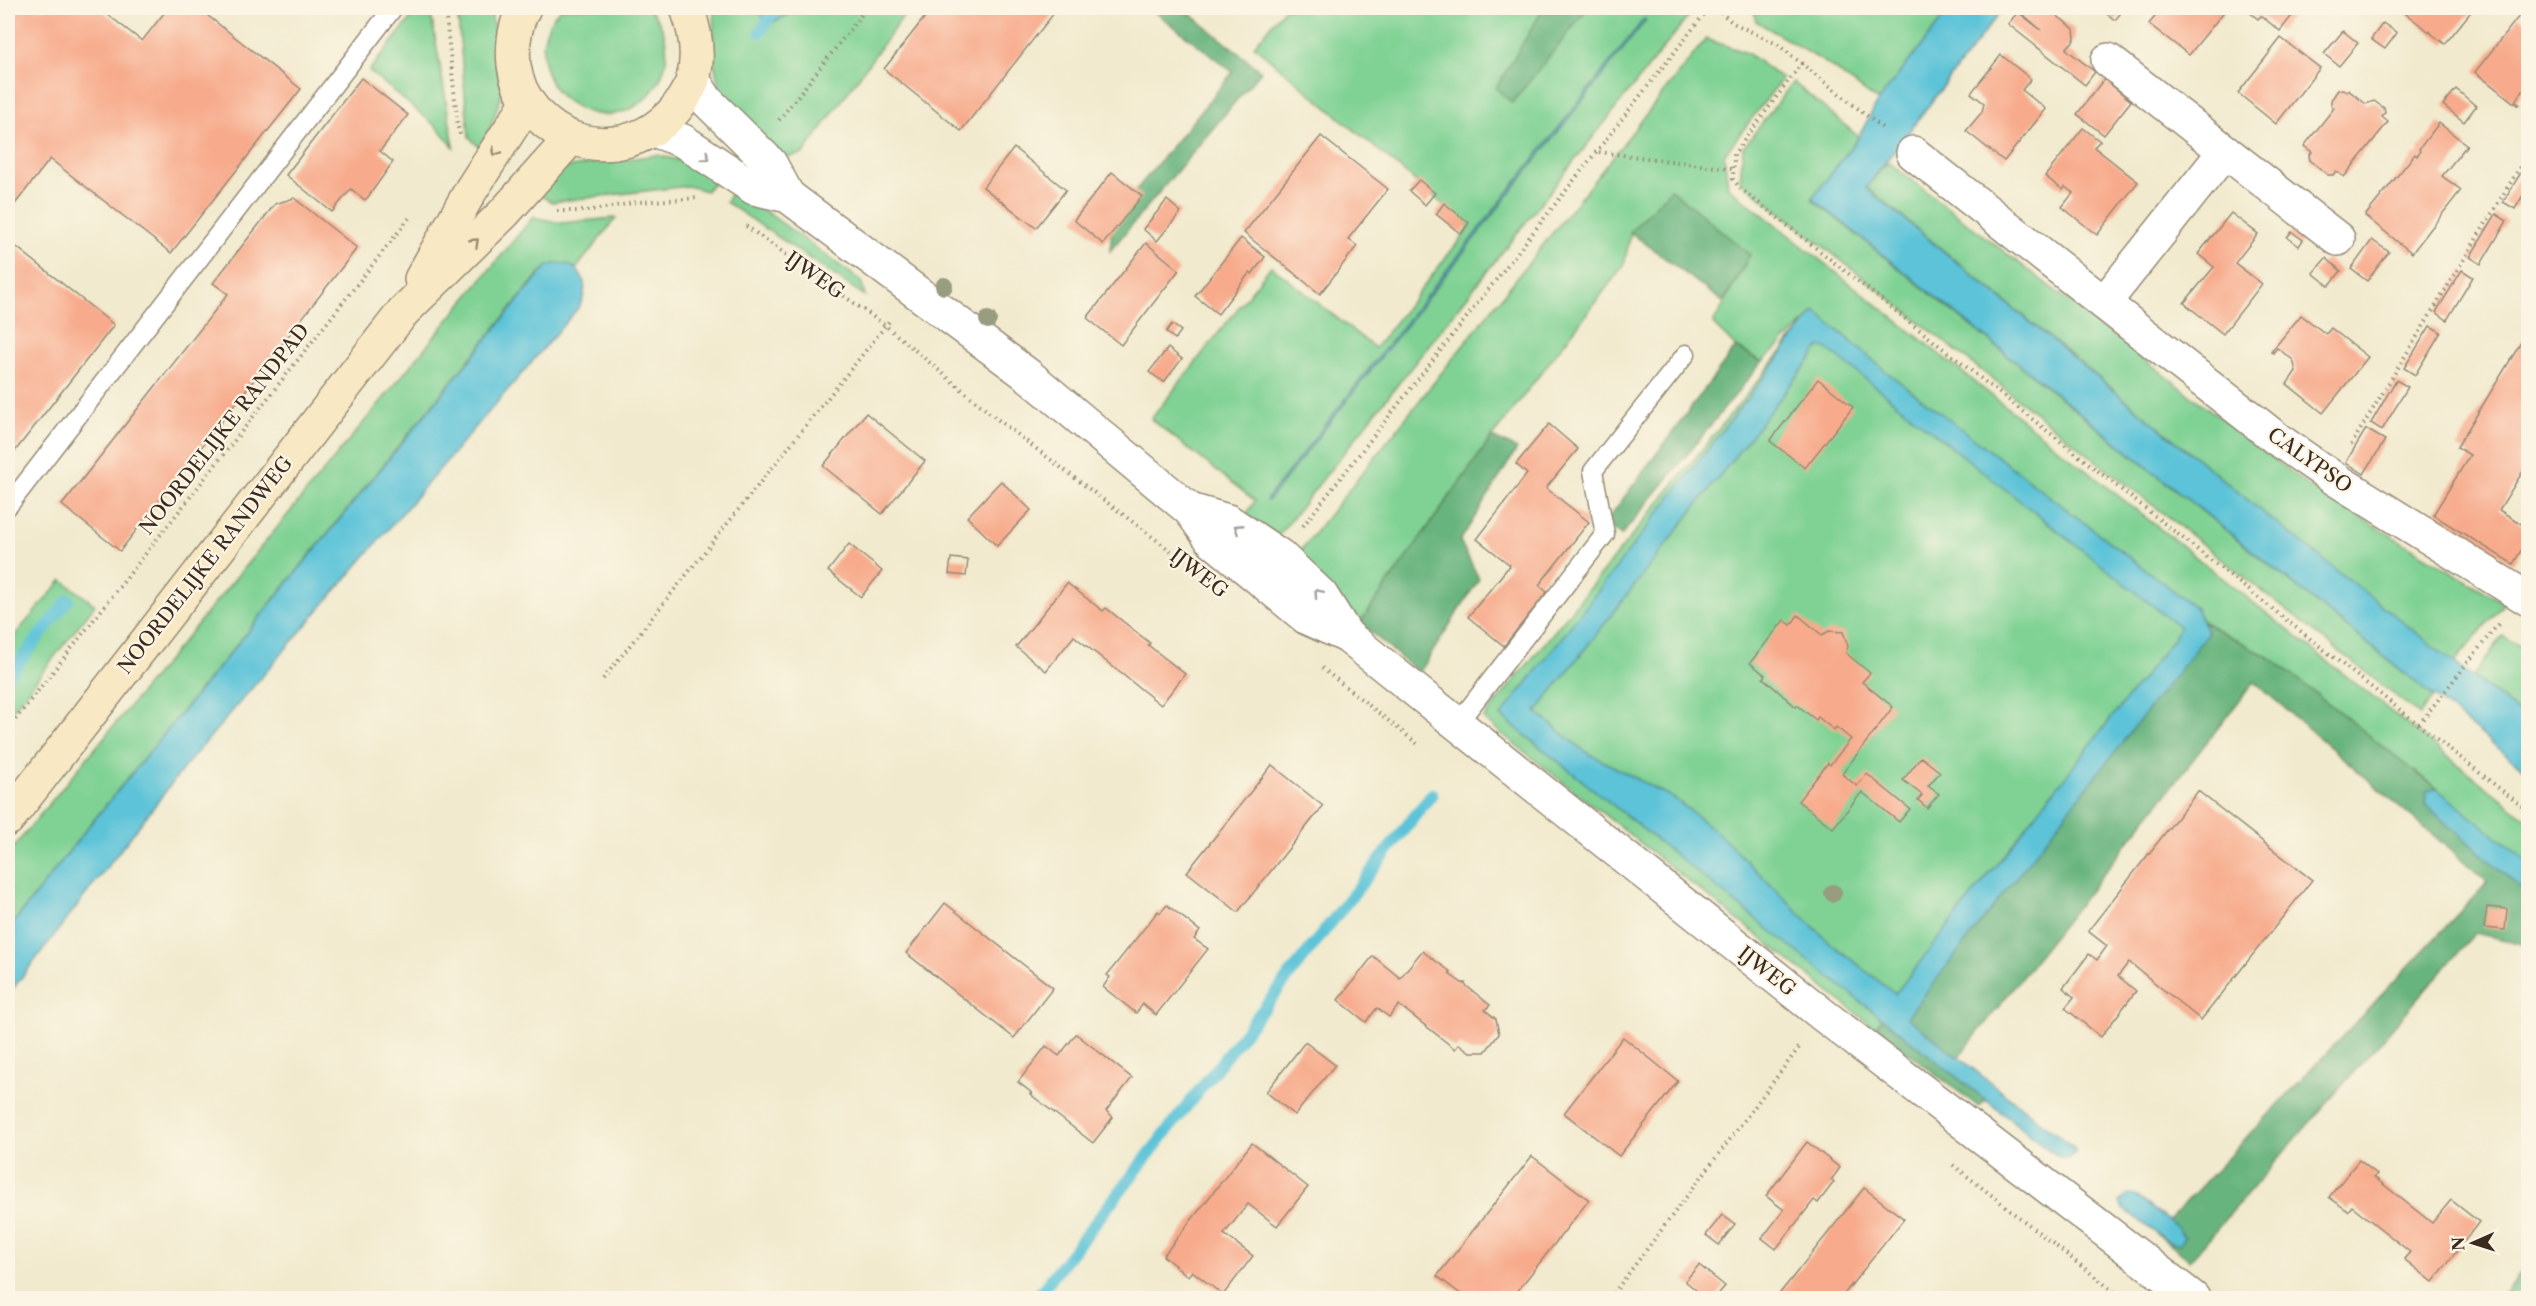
<svg xmlns="http://www.w3.org/2000/svg" width="2536" height="1306" font-family="'Libre Caslon Text',serif">
  <rect width="100%" height="100%" fill="#fcf5e5"/>
  <filter id="ink" filterUnits="userSpaceOnUse"><feTurbulence type="fractalNoise" baseFrequency=".0167" numOctaves="2"/><feDisplacementMap in="SourceGraphic" scale="12" xChannelSelector="R" yChannelSelector="G"/><feConvolveMatrix kernelMatrix="1 2 1 2 8 2 1 2 1" color-interpolation-filters="sRGB"/></filter>
  <filter id="wash" filterUnits="userSpaceOnUse"><feTurbulence type="fractalNoise" baseFrequency=".008" numOctaves="4" result="noise"/><feDisplacementMap in="SourceGraphic" scale="24" xChannelSelector="R" yChannelSelector="G"/><feGaussianBlur stdDeviation="1.35" result="paint"/><feColorMatrix in="noise" values="0 0 0 0 0 0 0 0 0 0 0 0 0 0 0 0 0 1.4 0 .05"/><feComposite in="paint" operator="in"/></filter>
  <g filter="url(#wash)">
    <rect width="100%" height="100%" fill="#f1eace"/>
    <g fill="#80d294" stroke="#5e7e59" stroke-width="1.5">
      <polygon points="419,8 430,8 454,147 437,127 369,71"/>
      <polygon points="457,8 489,8 491,11 503,90 492,124 480,148 469,137"/>
      <path d="M562 8H648C700 61 632 146 570 103 555 93 548 80 544 62 540 43 547 20 562 8Z"/>
      <path d="M714 8H755L769 24 804 8H909L803 154 782 158C767 142 737 117 726 100 710 75 713 36 714 8Z"/>
      <polygon points="1285,8 1677,8 1688,17 1278,536 1246,515 1255,501 1151,419 1271,266 1375,348 1470,227 1254,46"/>
      <polygon points="1753,8 1951,8 1878,101 1826,63 1756,21"/>
      <polygon points="1706,39 1747,53 1782,79 1724,155 1728,187 2528,820 2528,862 2272,659 2198,619 1875,1028 1483,719 1808,319 1762,362 1736,347 1713,324 1750,255 1631,232 1624,265 1492,437 1360,623 1298,554"/>
      <polygon points="1793,82 1859,137 1812,199 2433,696 2420,715 1740,181 1743,148"/>
      <polygon points="657,155 692,163 716,180 706,191 688,186 552,202 537,194 562,168"/>
      <polygon points="1888,162 2310,487 2504,603 2454,663 2266,515 1866,187"/>
      <polygon points="734,188 861,281 865,296 726,202"/>
      <path d="M533 217 561 223 616 218 576 269C562 262 551 263 539 274L89 826 8 930V854Z"/>
      <polygon points="62,580 95,605 8,716 8,643"/>
      <polygon points="2503,636 2528,651 2528,720 2473,676"/>
    </g>
    <g fill="#68b47e" stroke="#526f4e" stroke-width="1.5">
      <polygon points="1150,8 1183,8 1261,71 1110,251 1113,218 1233,72"/>
      <polygon points="1544,8 1588,8 1512,103 1496,88"/>
      <polygon points="1671,189 1750,255 1723,302 1630,232"/>
      <polygon points="1736,347 1762,362 1621,536 1605,523"/>
      <polygon points="1492,437 1517,449 1460,541 1479,579 1419,673 1360,623"/>
      <polygon points="2198,619 2272,659 2436,788 2427,792 2425,804 2528,895 2528,949 2523,944 2475,933 2190,1260 2156,1234 2488,882 2254,682 1955,1062 1991,1095 1979,1107 1875,1028"/>
      <polygon points="2528,1263 2528,1298 2502,1298"/>
    </g>
    <g fill="#5bc3d8" stroke="#4b767b" stroke-width="1.5" fill-rule="evenodd">
      <polygon points="755,8 804,8 768,24"/>
      <polygon points="1951,8 2003,8 1866,188 2266,515 2528,720 2528,772 1812,198 1855,143 1878,101"/>
      <polygon points="1644,19 1646,20 1268,501 1266,500"/>
      <path d="M558 263C584 265 591 288 578 308L186 765 8 995V930L89 826 540 274 548 266Z"/>
      <path d="M1815 311 1888 373 2196 608 2208 633 1907 1017 2074 1148 2075 1153 2069 1159 2057 1156 1767 928 1501 716ZM1820 347 1826 348 2180 627 2174 638 1895 994 1828 941 1718 833 1675 799 1586 752 1536 712Z"/>
      <polygon points="2436,788 2528,862 2528,895 2425,804 2427,792"/>
      <polygon points="2128,1194 2135,1195 2178,1228 2184,1237 2179,1245 2169,1242 2123,1209 2120,1202"/>
    </g>
    <g fill="none" stroke-linecap="round" stroke-linejoin="round">
      <g stroke="#5bc3d8" stroke-width="12">
        <polyline points="760,32 776,8"/>
        <polyline points="8,676 68,600"/>
        <polyline points="1036,1298 1432,794"/>
      </g>
    </g>
    <g id="blocks">
      <g fill="#f7ab8c">
        <polygon points="8,8 99,8 142,41 168,8 198,8 301,89 171,253 50,159 8,213"/>
        <polygon points="932,8 1058,8 961,131 884,69"/>
        <polygon points="2022,8 2047,8 2074,29 2075,39 2066,49 2095,72 2085,85 2008,24 2018,12 2041,30 2019,11"/>
        <polygon points="2099,8 2125,8 2115,20"/>
        <polygon points="2162,8 2227,8 2189,55 2149,24"/>
        <polygon points="2244,8 2298,8 2280,31 2261,16 2258,19"/>
        <polygon points="2411,8 2474,8 2445,44 2406,14"/>
        <polygon points="2519,16 2528,24 2528,85 2515,101 2519,104 2517,105 2475,72"/>
        <polygon points="2383,23 2397,33 2385,49 2371,39"/>
        <polygon points="2343,31 2358,43 2339,66 2324,54"/>
        <polygon points="2281,38 2320,68 2276,124 2238,93"/>
        <polygon points="2001,55 2031,79 2022,90 2046,109 2004,161 1966,131 1982,112 1984,103 1971,93"/>
        <polygon points="361,78 408,115 380,151 393,162 368,197 365,200 351,189 332,212 286,175"/>
        <polygon points="2104,79 2131,101 2104,135 2077,114"/>
        <polygon points="2343,89 2347,92 2348,90 2366,104 2374,101 2384,108 2385,113 2382,117 2388,122 2344,177 2336,171 2333,175 2328,175 2310,160 2309,156 2312,152 2304,146 2334,108 2331,105 2331,100 2338,90"/>
        <polygon points="2456,89 2476,106 2464,122 2443,105"/>
        <polygon points="2439,123 2467,145 2442,176 2461,190 2412,253 2365,216 2415,154 2417,156 2420,151 2419,149"/>
        <polygon points="2083,128 2100,141 2094,147 2138,182 2097,235 2062,207 2073,193 2065,187 2063,190 2045,176"/>
        <polygon points="1321,136 1388,189 1348,239 1357,246 1320,294 1244,233"/>
        <polygon points="1014,148 1066,190 1036,228 983,187"/>
        <polygon points="2528,161 2528,187 2515,209 2503,202"/>
        <polygon points="1112,172 1142,196 1103,244 1074,220"/>
        <polygon points="1419,180 1435,193 1425,205 1409,191"/>
        <polygon points="294,198 357,248 120,551 62,505 228,294 213,283 275,204"/>
        <polygon points="1167,200 1181,212 1157,241 1143,229"/>
        <polygon points="1444,203 1469,223 1461,234 1436,214"/>
        <polygon points="2231,213 2258,234 2235,263 2262,284 2223,334 2184,303 2214,267 2198,254"/>
        <polygon points="2496,214 2507,221 2481,264 2470,257"/>
        <polygon points="2292,232 2303,240 2299,246 2287,237"/>
        <polygon points="1241,238 1265,257 1252,274 1250,272 1218,314 1195,296"/>
        <polygon points="8,240 114,325 8,460"/>
        <polygon points="2372,240 2389,252 2367,281 2351,269"/>
        <polygon points="1146,243 1179,270 1121,345 1087,318"/>
        <polygon points="2326,258 2341,271 2329,286 2313,273"/>
        <polygon points="2462,270 2473,277 2447,320 2436,312"/>
        <polygon points="2301,315 2326,334 2331,328 2368,357 2323,413 2287,384 2296,371 2293,360 2277,348 2273,353 2271,352"/>
        <polygon points="1172,324 1181,331 1175,339 1166,332"/>
        <polygon points="2430,326 2441,332 2415,375 2404,368"/>
        <polygon points="2528,331 2528,463 2499,510 2528,528 2528,539 2513,564 2433,515 2470,455 2457,447"/>
        <polygon points="1168,348 1182,359 1164,382 1149,372"/>
        <polygon points="1818,379 1853,407 1805,468 1770,441"/>
        <polygon points="2396,380 2408,387 2382,430 2371,423"/>
        <polygon points="866,413 925,461 882,514 823,466"/>
        <polygon points="1549,424 1578,449 1546,488 1589,522 1539,585 1547,592 1504,646 1468,617 1510,565 1477,539 1527,474 1516,464"/>
        <polygon points="2366,429 2385,440 2364,474 2346,462"/>
        <polygon points="1001,481 1031,510 997,546 967,517"/>
        <polygon points="849,544 882,571 861,597 828,571"/>
        <polygon points="951,558 968,560 966,576 949,574"/>
        <polygon points="1067,583 1103,611 1106,608 1150,643 1148,645 1185,674 1161,705 1074,636 1046,671 1016,647"/>
        <polygon points="1798,615 1822,635 1829,631 1843,632 1848,646 1846,653 1870,673 1862,682 1893,707 1842,774 1857,786 1867,774 1910,809 1899,822 1862,792 1833,828 1798,801 1828,763 1830,765 1851,739 1836,727 1834,730 1818,717 1816,720 1797,705 1796,707 1763,678 1765,675 1750,663 1784,620 1791,625"/>
        <polygon points="1921,757 1940,772 1928,786 1939,794 1927,808 1918,800 1922,795 1903,780"/>
        <polygon points="1272,765 1323,806 1238,912 1187,872"/>
        <polygon points="2198,791 2312,880 2201,1020 2129,962 2118,976 2136,991 2101,1037 2065,1008 2074,997 2063,988 2089,954 2097,960 2107,946 2088,931"/>
        <polygon points="945,903 1053,988 1014,1038 906,953"/>
        <polygon points="1167,905 1200,931 1194,939 1208,949 1156,1015 1143,1004 1136,1013 1103,987 1110,977 1107,975 1158,911 1160,913"/>
        <polygon points="2487,907 2507,909 2505,930 2484,928"/>
        <polygon points="1422,951 1451,972 1449,974 1462,983 1465,983 1464,984 1490,1005 1485,1010 1496,1019 1499,1034 1485,1052 1470,1052 1459,1044 1455,1049 1399,1005 1389,1017 1377,1008 1366,1022 1338,1000 1373,956 1400,978"/>
        <polygon points="1076,1034 1132,1078 1106,1111 1113,1117 1093,1143 1030,1094 1032,1093 1018,1082 1046,1046 1059,1056"/>
        <polygon points="1623,1037 1678,1081 1619,1156 1564,1113"/>
        <polygon points="1305,1042 1335,1065 1295,1115 1266,1092"/>
        <polygon points="1807,1142 1840,1168 1831,1180 1834,1182 1818,1203 1814,1200 1776,1249 1762,1238 1784,1210 1766,1196"/>
        <polygon points="1252,1143 1308,1187 1277,1226 1248,1204 1224,1234 1253,1256 1223,1295 1192,1271 1188,1276 1163,1256"/>
        <polygon points="1532,1156 1589,1200 1512,1298 1466,1298 1437,1276"/>
        <polygon points="2359,1160 2377,1174 2374,1177 2432,1223 2451,1200 2479,1222 2433,1282 2404,1259 2410,1252 2352,1206 2348,1211 2329,1197"/>
        <polygon points="1864,1188 1904,1219 1841,1298 1786,1298 1780,1293"/>
        <polygon points="1722,1215 1735,1224 1719,1245 1706,1235"/>
        <polygon points="1699,1265 1725,1286 1715,1298 1706,1298 1685,1281"/>
      </g>
    </g>
  </g>
  <g filter="url(#ink)">
    <use href="#blocks" fill-opacity="0" stroke="#968a76" stroke-width="1.5"/>
    <g fill="none" stroke-linecap="round" stroke-linejoin="round">
      <g stroke="#968a76" stroke-width="21">
        <g id="service">
          <polyline points="8,506 393,8"/>
          <polyline points="1457,724 1605,534 1593,471 1686,354"/>
        </g>
      </g>
      <g stroke="#968a76" stroke-width="36">
        <g id="minor">
          <polyline points="2108,60 2338,239"/>
          <polyline points="1913,153 2277,439 2332,477 2528,599"/>
          <polyline points="2104,303 2225,151"/>
        </g>
      </g>
      <g stroke="#968a76" stroke-width="36">
        <g id="tertiary">
          <polyline points="693,80 707,101 770,163 788,196"/>
          <polyline points="654,130 683,141 754,188 788,196 1029,376 1190,510 1211,539 1307,618 1347,636 1823,1015 2193,1298"/>
          <polyline points="1190,510 1228,521 1280,556 1321,595 1347,636"/>
        </g>
      </g>
      <g stroke="#968a76" stroke-width="36">
        <g id="secondary">
          <path d="M524 8C514 26 512 44 514 65 516 84 525 100 537 114 581 161 653 150 685 96 687 91 692 85 693 79 700 55 695 30 687 8"/>
          <polyline points="421,279 471,190 527,103"/>
          <polyline points="8,819 403,312 504,213 571,138"/>
        </g>
      </g>
      <g stroke="#968a76" stroke-width="4" stroke-dasharray="1.5 4.5" stroke-linecap="butt">
        <polyline points="445,8 458,127 461,138"/>
        <polyline points="1716,8 1733,23 1777,44 1885,130"/>
        <polyline points="1802,63 1734,154 1733,179 1740,188 2528,811"/>
        <polyline points="779,120 867,8"/>
        <polyline points="1599,152 1732,169"/>
        <polyline points="557,211 587,211 639,202 699,198"/>
        <polyline points="746,226 886,326 997,419 1171,551"/>
        <polyline points="2351,445 2528,154"/>
        <polyline points="1303,526 1709,8"/>
        <polyline points="1322,668 1419,745"/>
        <polyline points="603,679 891,319"/>
        <polyline points="2419,724 2499,623"/>
        <polyline points="8,729 410,217"/>
        <polyline points="1953,1165 2122,1298"/>
        <polyline points="1610,1298 1801,1045"/>
      </g>
      <use href="#service" stroke="#fff" stroke-width="18"/>
      <use href="#minor" stroke="#fff" stroke-width="33"/>
      <use href="#tertiary" stroke="#fff" stroke-width="33"/>
      <use href="#secondary" stroke="#f8e8c3" stroke-width="33"/>
    </g>
    <g fill="#989c80">
      <circle cx="944" cy="286" r="9"/>
      <circle cx="988" cy="320" r="9"/>
      <circle cx="1833" cy="893" r="9"/>
    </g>
    <defs><path id="oneway-chevron" d="M-2-3.5L2.5 0L-2 3.5" fill="none" stroke-width="1.6" stroke-linecap="round" stroke-linejoin="round" transform="scale(1.5)"/></defs>
    <g stroke="#9a8970">
      <use href="#oneway-chevron" transform="translate(496 152) rotate(123)"/>
      <use href="#oneway-chevron" transform="translate(475 242) rotate(-44)"/>
    </g>
    <g stroke="#a79f9a">
      <use href="#oneway-chevron" transform="translate(706 157) rotate(34)"/>
      <use href="#oneway-chevron" transform="translate(1238 528) rotate(-147)"/>
      <use href="#oneway-chevron" transform="translate(1318 593) rotate(-131)"/>
    </g>
  </g>
  <g text-anchor="middle" dominant-baseline="central" stroke-width="4.5" stroke-linejoin="round" paint-order="stroke">
    <g font-size="20" fill="#3b2a1e" stroke="#fcf5e5">
      <text transform="translate(815 275) rotate(35)">IJWEG</text>
      <text transform="translate(224 429) rotate(-52)">NOORDELIJKE RANDPAD</text>
      <text transform="translate(2310 460) rotate(35)">CALYPSO</text>
      <text transform="translate(205 565) rotate(-52)">NOORDELIJKE RANDWEG</text>
      <text transform="translate(1199 573) rotate(37)">IJWEG</text>
      <text transform="translate(1767 971) rotate(38)">IJWEG</text>
    </g>
  </g>
  <rect width="2536" height="1306" fill="none" stroke="#fcf5e5" stroke-width="30"/>
  <g transform="translate(2473 1243) rotate(267)" stroke="#fcf5e5" stroke-width="4.5" paint-order="stroke">
  <path d="M0-4.5L10 22L0 15L-10 22Z" fill="#3b2a1e"/>
  <text y="-9" font-size="16" font-weight="bold" text-anchor="middle" fill="#3b2a1e">N</text>
  </g>
</svg>
